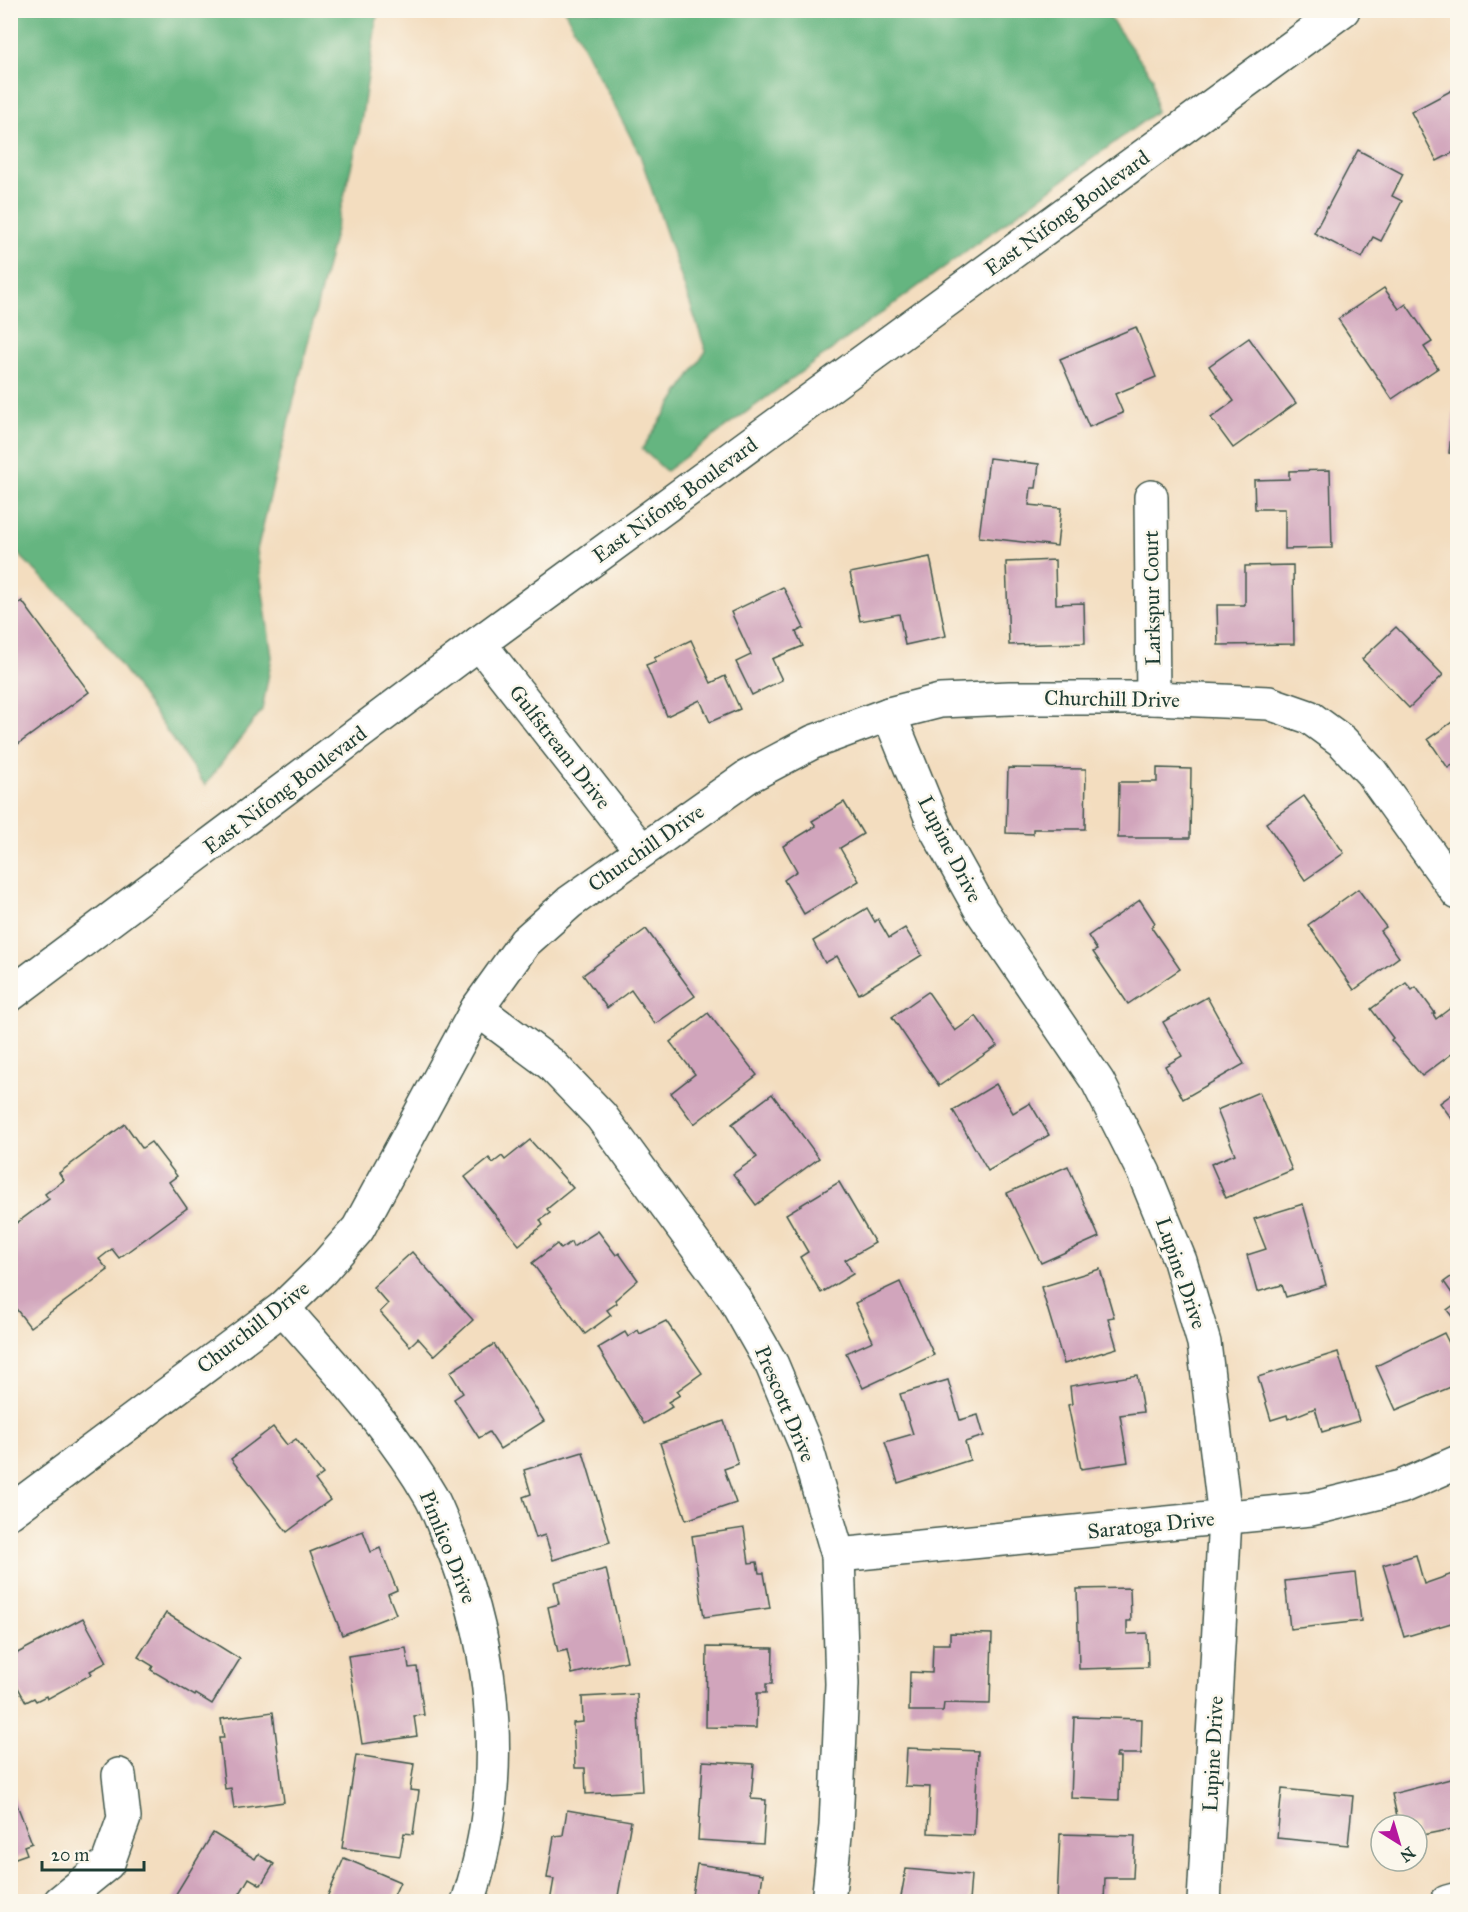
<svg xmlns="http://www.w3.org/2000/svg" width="1468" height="1912" font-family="'IM FELL Great Primer',serif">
  <rect width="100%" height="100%" fill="#fbf7ec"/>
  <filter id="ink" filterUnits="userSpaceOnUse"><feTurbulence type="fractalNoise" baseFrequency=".0167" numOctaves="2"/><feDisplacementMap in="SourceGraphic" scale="12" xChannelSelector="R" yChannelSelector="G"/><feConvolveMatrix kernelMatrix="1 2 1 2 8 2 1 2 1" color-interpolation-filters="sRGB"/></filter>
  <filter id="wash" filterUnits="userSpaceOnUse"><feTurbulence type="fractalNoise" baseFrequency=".008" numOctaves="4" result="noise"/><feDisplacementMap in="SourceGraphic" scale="24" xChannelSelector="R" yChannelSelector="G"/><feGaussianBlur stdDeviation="1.35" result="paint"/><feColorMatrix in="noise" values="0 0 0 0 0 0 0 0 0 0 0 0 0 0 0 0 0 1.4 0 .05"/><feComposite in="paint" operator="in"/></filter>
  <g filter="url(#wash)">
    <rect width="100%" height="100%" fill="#f3ddbf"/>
    <g fill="#65b580" stroke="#42795a" stroke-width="1.5">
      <polygon points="11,10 375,11 377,17 359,135 257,550 272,657 262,710 205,785 95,629 11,547"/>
      <polygon points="565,11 1105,11 1153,78 1156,112 666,471 642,449 706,351 640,155"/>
    </g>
    <g id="blocks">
      <g fill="#d1a5bc">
        <polygon points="1458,87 1458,150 1437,161 1411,112"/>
        <polygon points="1358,150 1403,174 1392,196 1402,201 1381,241 1373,237 1362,258 1314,233"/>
        <polygon points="1384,288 1399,309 1406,304 1432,342 1424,347 1438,368 1392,399 1338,319"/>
        <polygon points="1136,327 1156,377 1115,394 1123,413 1089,427 1060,359"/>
        <polygon points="1249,338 1296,403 1233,448 1211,418 1234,401 1209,366"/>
        <polygon points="1456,395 1458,395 1458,454 1449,453"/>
        <polygon points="989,458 1039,464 1036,488 1031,488 1029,505 1061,508 1057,546 979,537"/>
        <polygon points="1330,470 1332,548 1285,549 1285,509 1255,509 1254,480 1289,479 1289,471"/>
        <polygon points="930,557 946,636 905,645 899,614 860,621 850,573"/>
        <polygon points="1055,560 1056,604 1084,603 1085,643 1009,645 1006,562"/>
        <polygon points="1293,565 1294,644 1218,645 1217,605 1245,605 1245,566"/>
        <polygon points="783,587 804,628 796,632 803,646 772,659 782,680 752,695 736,662 751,655 731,612"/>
        <polygon points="22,601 89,692 10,750 10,604 13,607"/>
        <polygon points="1396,627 1443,675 1409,708 1362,659"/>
        <polygon points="691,640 711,683 725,676 740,709 710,722 700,700 667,716 646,665 656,661 654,658"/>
        <polygon points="1458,718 1458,761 1448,768 1428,739"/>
        <polygon points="1008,768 1086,769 1085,829 1033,829 1033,834 1006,833"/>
        <polygon points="1157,768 1191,769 1190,838 1118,838 1119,782 1157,782"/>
        <polygon points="1304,796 1344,853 1305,880 1266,823"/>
        <polygon points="844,802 863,834 840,848 859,881 804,914 784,880 797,871 783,846 816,826 812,821"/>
        <polygon points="1358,889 1386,927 1380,931 1399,957 1354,990 1308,925"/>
        <polygon points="1140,900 1155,923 1151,927 1180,969 1128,1004 1093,952 1097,950 1088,936"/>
        <polygon points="867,908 875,922 878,919 889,938 905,928 922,955 859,994 837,956 825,963 813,941"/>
        <polygon points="646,929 695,996 655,1024 631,990 607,1008 583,975"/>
        <polygon points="1406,983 1412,990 1416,987 1435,1013 1433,1014 1436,1019 1456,1004 1458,1006 1458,1049 1422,1076 1391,1040 1393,1038 1371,1009"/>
        <polygon points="928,992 955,1031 976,1016 997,1046 939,1086 892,1017"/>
        <polygon points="1207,997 1244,1064 1183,1099 1165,1066 1182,1056 1163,1022"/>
        <polygon points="708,1013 757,1075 694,1124 671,1093 695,1074 670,1042"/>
        <polygon points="996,1084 1013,1113 1030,1103 1049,1135 988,1171 953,1110"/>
        <polygon points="1458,1090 1458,1127 1440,1103"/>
        <polygon points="1259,1092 1292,1170 1226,1198 1211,1164 1235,1154 1217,1110"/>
        <polygon points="772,1094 819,1158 756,1205 733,1174 757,1157 732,1124"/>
        <polygon points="125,1124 142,1148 151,1142 177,1176 169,1182 187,1208 119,1258 112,1249 99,1259 108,1270 30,1327 10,1301 10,1228 49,1199 45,1194 64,1180 59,1173"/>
        <polygon points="530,1140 573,1188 547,1209 550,1213 540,1220 543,1225 519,1245 465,1177 489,1158 493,1163 502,1156 505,1160"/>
        <polygon points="1068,1166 1099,1237 1041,1263 1007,1193"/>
        <polygon points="839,1182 875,1243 845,1260 853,1274 821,1293 800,1257 808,1252 786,1214"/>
        <polygon points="1303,1204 1326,1285 1286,1297 1282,1285 1257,1292 1247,1255 1266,1249 1254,1219"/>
        <polygon points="598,1231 616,1255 619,1253 638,1280 615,1300 617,1303 607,1310 611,1315 585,1334 532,1263 557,1244 561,1249 571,1242 573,1247"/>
        <polygon points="412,1252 473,1320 434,1356 418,1338 410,1346 380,1312 388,1304 373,1287"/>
        <polygon points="1100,1269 1114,1317 1108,1318 1117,1348 1064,1364 1041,1287"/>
        <polygon points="1458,1272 1458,1302 1444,1282"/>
        <polygon points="900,1282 934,1355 863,1388 846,1353 873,1341 855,1303"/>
        <polygon points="1458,1302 1458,1324 1447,1310"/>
        <polygon points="666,1321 702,1373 677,1391 680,1395 668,1402 672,1407 644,1424 598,1348 625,1332 628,1337 638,1330 640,1334"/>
        <polygon points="1444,1333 1458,1361 1458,1384 1396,1410 1376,1366"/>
        <polygon points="494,1344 544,1421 500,1449 489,1432 479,1438 454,1399 463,1393 450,1372"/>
        <polygon points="1338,1352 1359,1421 1322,1432 1315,1408 1288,1419 1287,1415 1271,1420 1258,1377"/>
        <polygon points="1137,1375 1143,1412 1120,1415 1128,1462 1081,1469 1068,1405 1072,1404 1070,1386"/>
        <polygon points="948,1380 960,1420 978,1415 984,1436 965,1442 970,1460 898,1483 885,1442 913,1434 900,1394"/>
        <polygon points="724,1421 738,1464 724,1469 736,1503 686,1520 660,1443"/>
        <polygon points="273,1427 287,1445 296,1439 323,1474 315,1480 330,1500 287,1532 231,1459"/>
        <polygon points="583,1452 610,1542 553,1560 545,1535 536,1538 523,1497 531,1494 524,1470"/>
        <polygon points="744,1528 749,1563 757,1562 759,1573 764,1573 770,1608 704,1617 692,1536"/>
        <polygon points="363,1531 371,1552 380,1548 397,1590 388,1594 396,1614 342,1635 310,1552"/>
        <polygon points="1416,1555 1424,1584 1458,1572 1458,1621 1404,1637 1383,1565"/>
        <polygon points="606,1569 627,1661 572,1674 567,1650 558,1652 548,1607 559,1604 554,1582"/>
        <polygon points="1355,1573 1361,1621 1290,1629 1285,1581"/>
        <polygon points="1130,1588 1131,1621 1127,1621 1127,1634 1147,1633 1148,1667 1079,1669 1077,1589"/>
        <polygon points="166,1613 240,1659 212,1704 196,1694 195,1696 151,1670 153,1666 138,1657"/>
        <polygon points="83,1618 107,1662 90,1671 92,1674 47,1699 46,1696 36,1701 34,1698 26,1702 10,1673 10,1657"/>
        <polygon points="950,1633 992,1634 990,1704 944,1703 943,1711 909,1711 910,1672 932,1673 933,1644 950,1644"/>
        <polygon points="707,1647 773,1648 772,1684 766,1684 766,1693 757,1693 756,1728 706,1727"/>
        <polygon points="406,1648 409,1668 417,1667 424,1715 414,1716 417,1736 362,1744 348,1656"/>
        <polygon points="637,1694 642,1791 586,1794 585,1768 575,1768 573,1723 583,1722 582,1697"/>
        <polygon points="273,1712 284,1802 234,1809 231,1788 225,1789 219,1738 224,1738 221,1719"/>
        <polygon points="1074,1717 1142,1719 1141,1754 1117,1754 1116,1757 1120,1757 1119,1800 1071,1798"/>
        <polygon points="907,1748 978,1751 974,1835 928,1833 930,1787 905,1786"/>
        <polygon points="356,1755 414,1764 410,1790 419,1791 413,1834 404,1833 400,1856 342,1848"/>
        <polygon points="703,1761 754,1764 751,1799 766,1800 763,1844 698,1840"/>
        <polygon points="1458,1777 1458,1828 1417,1836 1417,1825 1399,1825 1392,1794"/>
        <polygon points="10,1787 32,1843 24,1846 27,1854 10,1860"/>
        <polygon points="1282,1789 1353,1796 1348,1845 1277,1838"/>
        <polygon points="567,1810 631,1821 617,1902 550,1902 554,1879 547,1878 554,1836 563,1835"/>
        <polygon points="213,1833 255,1859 258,1854 274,1864 261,1885 249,1878 235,1902 171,1902"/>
        <polygon points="1060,1834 1135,1836 1133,1878 1105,1878 1104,1902 1057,1902"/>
        <polygon points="344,1858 400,1882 391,1902 325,1902"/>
        <polygon points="697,1864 763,1874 759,1902 691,1902"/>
        <polygon points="906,1869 971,1875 969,1902 900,1902"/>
      </g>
    </g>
  </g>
  <g filter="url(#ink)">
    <use href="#blocks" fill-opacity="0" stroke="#3f5549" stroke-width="1.5"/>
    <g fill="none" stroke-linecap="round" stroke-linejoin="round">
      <g stroke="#3f5549" stroke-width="36">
        <g id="minor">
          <polyline points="1151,497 1153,698"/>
          <polyline points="479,643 641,850"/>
          <polyline points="889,714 935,827 981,910 1098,1082 1144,1173 1180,1261 1204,1343 1225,1518 1204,1902"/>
          <polyline points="10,995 479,643 1343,10"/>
          <polyline points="477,1009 551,1064 601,1116 734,1298 772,1365 806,1446 838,1555 842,1684 836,1826 828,1902"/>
          <path d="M283 1308C335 1368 391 1427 431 1497 439 1511 444 1528 451 1543 498 1656 507 1785 468 1902"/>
          <polyline points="10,1512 283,1308 321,1271 358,1229 477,1009 525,942 570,902 747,777 813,742 889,714 940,701 1010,698 1153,698 1269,703 1309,717 1342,741 1371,772 1458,893"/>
          <polyline points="838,1555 1311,1509 1401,1487 1458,1462"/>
          <polyline points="60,1902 108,1863 124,1818 119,1775"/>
          <polyline points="1447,1902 1458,1899"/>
        </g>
      </g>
      <use href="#minor" stroke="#fff" stroke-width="33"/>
    </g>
  </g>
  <g text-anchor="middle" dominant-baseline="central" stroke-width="5" stroke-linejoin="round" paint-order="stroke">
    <g font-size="21" fill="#1f3d34" stroke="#fbf7ec">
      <text transform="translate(1067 213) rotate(-36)">East Nifong Boulevard</text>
      <text transform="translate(675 500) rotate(-36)">East Nifong Boulevard</text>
      <text transform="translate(1152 598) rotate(-91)">Larkspur Court</text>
      <text transform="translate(1112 699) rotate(1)">Churchill Drive</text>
      <text transform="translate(560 747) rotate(52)">Gulfstream Drive</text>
      <text transform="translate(285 790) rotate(-37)">East Nifong Boulevard</text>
      <text transform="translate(646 848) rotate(-35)">Churchill Drive</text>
      <text transform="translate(950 849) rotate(63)">Lupine Drive</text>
      <text transform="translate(1181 1273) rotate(71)">Lupine Drive</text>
      <text transform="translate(253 1327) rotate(-38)">Churchill Drive</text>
      <text transform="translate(785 1404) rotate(67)">Prescott Drive</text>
      <text transform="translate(1151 1525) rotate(-6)">Saratoga Drive</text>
      <text transform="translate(448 1547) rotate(68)">Pimlico Drive</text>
      <text transform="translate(1213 1754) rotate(-87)">Lupine Drive</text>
    </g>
  </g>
  <rect width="1468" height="1912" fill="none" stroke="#fbf7ec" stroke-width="36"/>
  <g transform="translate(1399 1843) rotate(143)"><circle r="28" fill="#fbf7ec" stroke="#a3ada2" stroke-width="1.5"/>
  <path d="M0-4.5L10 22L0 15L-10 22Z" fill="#b5179e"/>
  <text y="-9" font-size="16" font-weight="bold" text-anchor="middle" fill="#1f3d34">N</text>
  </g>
  <path d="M42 1861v9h102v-9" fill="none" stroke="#1f3d34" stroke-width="3"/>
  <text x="51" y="1861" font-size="18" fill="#1f3d34" stroke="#fbf7ec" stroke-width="4.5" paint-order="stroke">20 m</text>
</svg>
